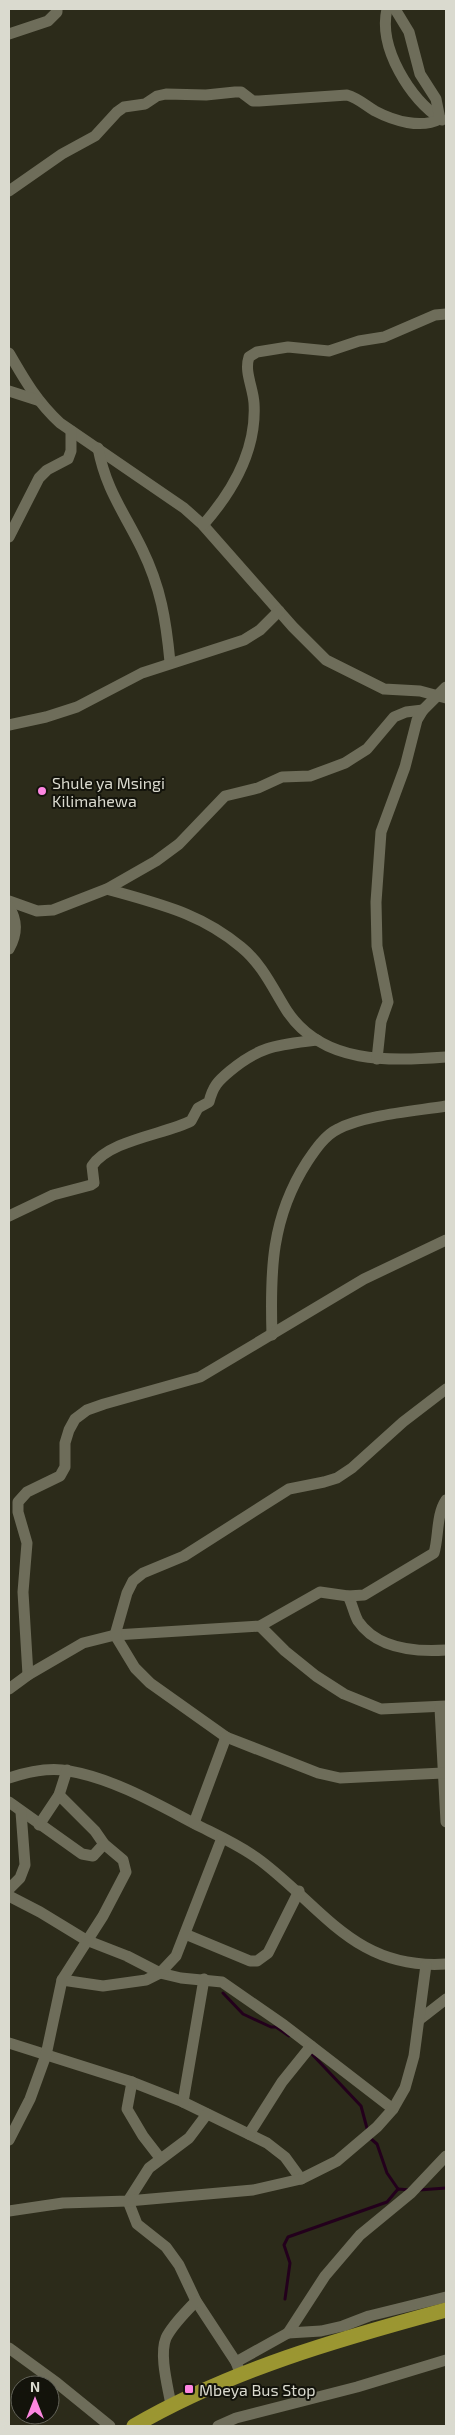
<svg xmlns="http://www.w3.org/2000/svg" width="455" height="2435" font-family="'Exo 2',sans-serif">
  <rect width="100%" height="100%" fill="#2c2b1a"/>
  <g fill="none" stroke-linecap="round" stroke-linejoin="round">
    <g stroke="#23001c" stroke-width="3">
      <polyline points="223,1993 243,2014 271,2027 276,2027 289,2036"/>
      <polyline points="310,2052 361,2106 368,2132"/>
      <polyline points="370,2138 377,2144 387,2173 398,2189"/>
      <polyline points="419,2190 446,2188"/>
      <polyline points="285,2299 290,2263 284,2245 288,2237 387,2202 398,2189 411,2190"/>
    </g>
    <g stroke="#6e6d5a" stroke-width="11">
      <path d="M387 9C378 48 410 99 442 120"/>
      <polyline points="9,34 48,21 57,12 57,9"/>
      <path d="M9 191 62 154 95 136 117 112 124 107 145 104 157 96 166 94 206 95 235 92H241L253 101H259L347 95C358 98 365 105 375 111 394 121 421 129 440 119L436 99 420 74 409 32 395 9"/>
      <path d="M9 353C24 379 37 402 60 423L184 508 203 525 293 627 326 660 384 689 420 691 446 698"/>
      <polyline points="9,391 37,400"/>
      <path d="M98 448C106 490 124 512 142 549 161 588 166 620 170 662"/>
      <path d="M203 525C233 491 257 450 254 403 253 387 244 372 249 357L257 352 288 347 329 351 359 341 384 337 435 315 446 314"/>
      <polyline points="9,537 39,478 47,470 68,459 71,451 71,431"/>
      <polyline points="9,725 46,717 77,707 142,673 244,640 260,630 279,611"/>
      <path d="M107 889C158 904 199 912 241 947 263 965 273 989 287 1011 323 1065 390 1061 446 1057"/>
      <polyline points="9,901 37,911 53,910 107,889 156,861 179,844 225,796 258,788 282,777 310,776 345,763 367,749 394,717 406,712 423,710"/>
      <path d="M9 907C18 921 17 935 9 949"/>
      <polyline points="377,1059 381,1022 388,1002 377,946 376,902 381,832 405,767 417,720 423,710 446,687"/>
      <path d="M9 1216 53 1195 91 1185 94 1183 92 1166C109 1140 166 1134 191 1121L198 1108 209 1102C213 1086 218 1081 230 1071 261 1045 279 1045 317 1040"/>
      <path d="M272 1335C270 1271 271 1218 307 1162 315 1150 325 1135 338 1129 364 1115 416 1111 446 1106"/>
      <path d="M348 1596C352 1603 354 1614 358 1621 377 1649 416 1652 446 1650"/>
      <polyline points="260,1626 285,1651 316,1676 344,1694 381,1709 446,1706"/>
      <polyline points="28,1675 23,1592 27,1543 18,1512 18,1502 27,1492 60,1476 65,1467 65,1443 69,1430 75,1419 87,1410 104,1404 200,1377 364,1279 446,1240"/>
      <path d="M9 1689 28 1675 83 1643 115 1635 260 1626 320 1592 348 1596 364 1595 434 1553C439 1536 436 1515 446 1500"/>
      <polyline points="440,1708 446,1822"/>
      <polyline points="443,1773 340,1778 318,1773 226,1737 150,1683 135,1668 115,1635 127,1593 133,1581 143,1573 184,1556 289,1489 324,1482 337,1478 352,1468 403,1422 446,1389"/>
      <path d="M9 1778C27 1772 49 1767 69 1771 115 1779 159 1805 201 1827 221 1837 243 1847 261 1861 324 1909 356 1970 446 1964"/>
      <polyline points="9,1802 82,1854 93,1856 104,1844"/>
      <polyline points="194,1823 226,1737"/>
      <polyline points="39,1825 59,1795 67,1770"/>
      <polyline points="9,1889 20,1878 25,1865 21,1812"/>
      <polyline points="9,1896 40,1912 86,1940 127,1956 160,1973 181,1978 222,1982 284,2025 393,2109"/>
      <polyline points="185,1934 250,1961 257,1961 268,1953 299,1891"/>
      <polyline points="62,1980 103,1986 146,1980 160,1973 176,1956 222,1838"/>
      <polyline points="419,2020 446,1999"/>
      <polyline points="9,2043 132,2082 183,2102 267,2143 285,2157 301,2179"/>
      <polyline points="132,2082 127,2109 143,2136 160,2158"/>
      <polyline points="183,2102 204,1979"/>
      <polyline points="207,2114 189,2138 149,2168 128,2201 137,2224 166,2247 179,2265 196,2301 236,2362 241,2375"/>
      <polyline points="249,2134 282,2082 311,2046"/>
      <polyline points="9,2140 30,2099 46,2055 62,1980 103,1916 126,1872 123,1860 104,1844 95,1831 59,1795"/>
      <polyline points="9,2211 63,2203 128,2201 253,2190 301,2179 337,2161 377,2127 393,2109 405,2088 414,2056 426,1965"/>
      <polyline points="288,2333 321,2331 343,2326 369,2316 446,2297"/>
      <polyline points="9,2348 57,2383 110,2426"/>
      <polyline points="236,2362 288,2333 325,2276 360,2235 411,2193 446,2156"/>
      <path d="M171 2405C168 2387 159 2355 166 2338 172 2325 186 2312 196 2301"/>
      <polyline points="218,2426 236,2418 357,2387 446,2360"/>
    </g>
    <path stroke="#9b9631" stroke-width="15" d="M134 2426C230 2370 339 2339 446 2310"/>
  </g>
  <g fill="#fd86e1" stroke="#13130b" stroke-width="2">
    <circle cx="42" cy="791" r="5"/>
    <rect x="184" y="2384" width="10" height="10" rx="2.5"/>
  </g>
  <g text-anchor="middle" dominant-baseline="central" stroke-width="4" stroke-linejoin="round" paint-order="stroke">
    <g font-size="16" fill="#dadacf" stroke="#13130b" text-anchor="start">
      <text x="52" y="782">Shule ya Msingi<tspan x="52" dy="18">Kilimahewa</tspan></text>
      <text x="199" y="2389">Mbeya Bus Stop</text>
    </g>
  </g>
  <rect width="455" height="2435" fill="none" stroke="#dadacf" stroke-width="20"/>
  <g transform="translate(35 2400)"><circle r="24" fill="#13130b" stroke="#636359"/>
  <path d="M0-4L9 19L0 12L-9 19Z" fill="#fd86e1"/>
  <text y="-8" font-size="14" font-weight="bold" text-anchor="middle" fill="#dadacf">N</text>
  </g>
</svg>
